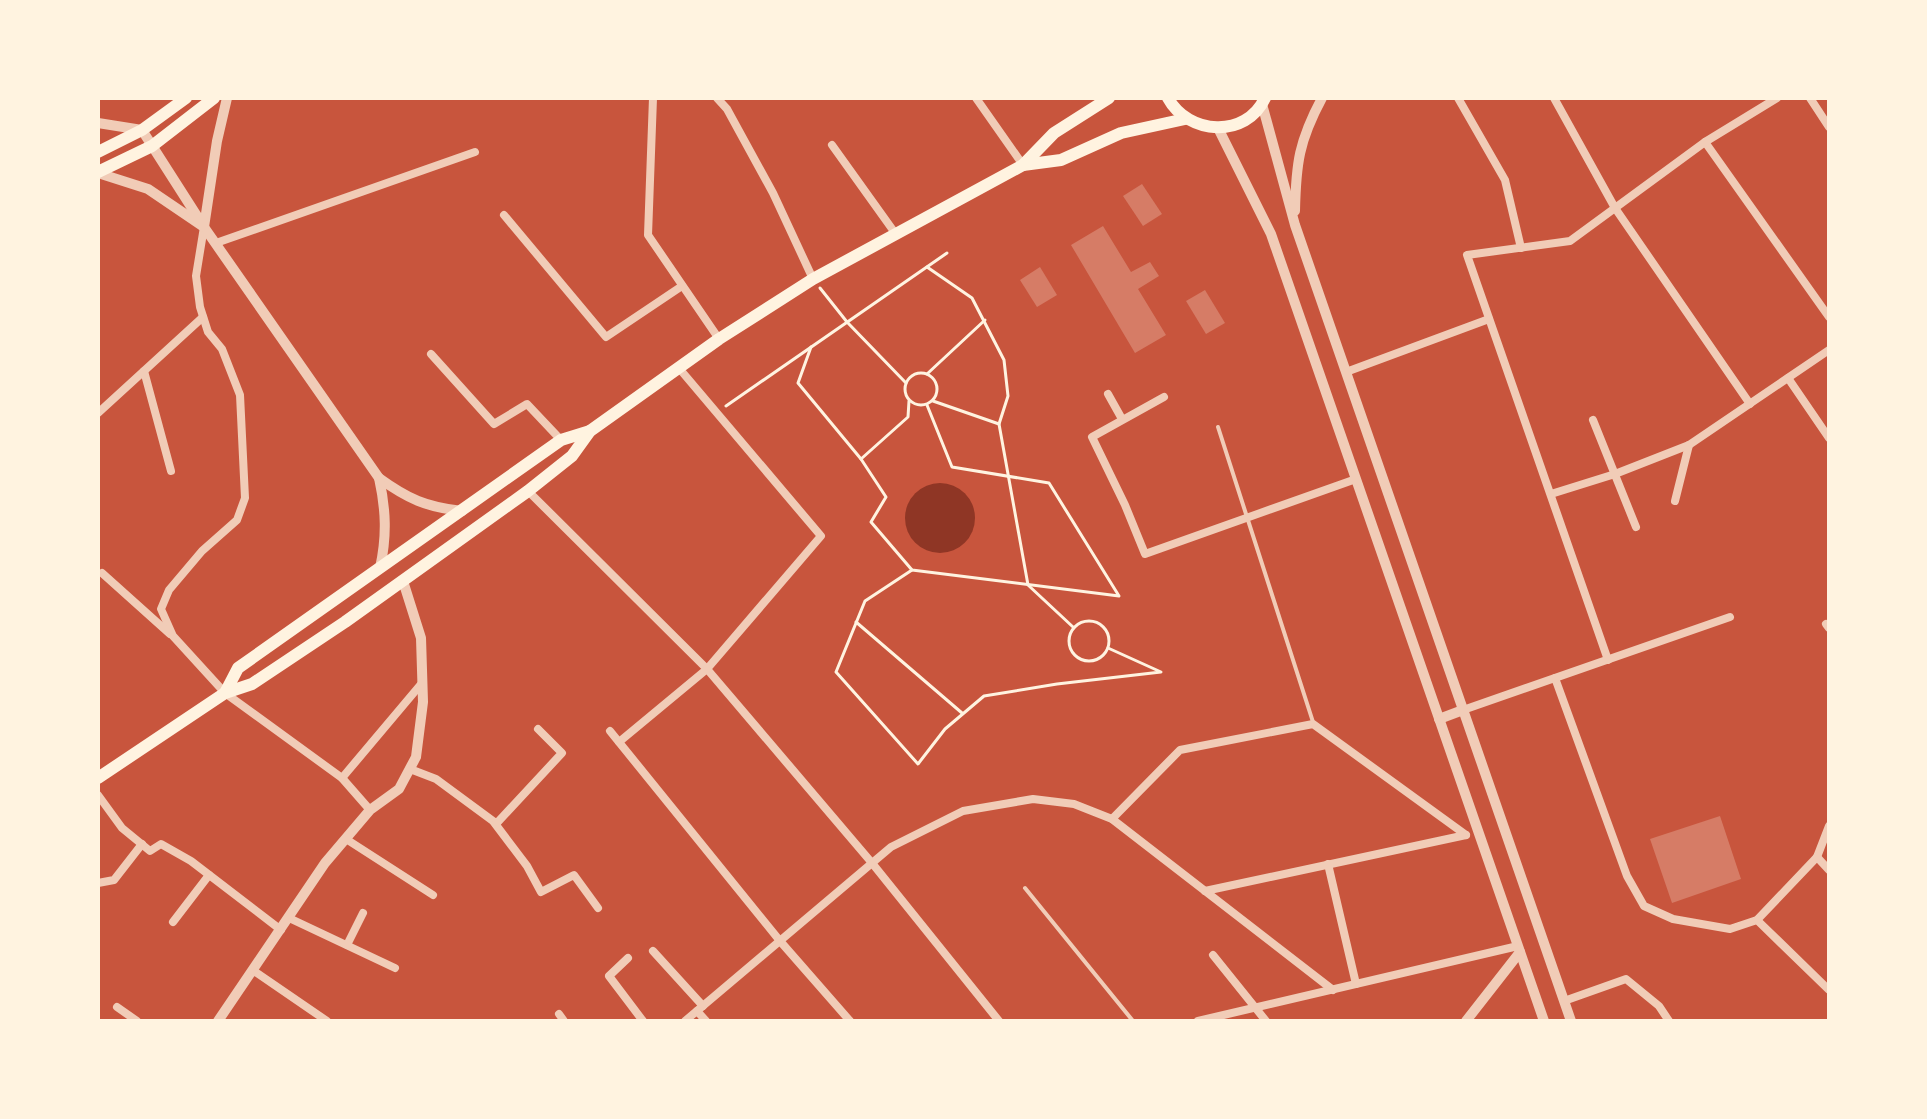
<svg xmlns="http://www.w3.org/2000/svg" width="1927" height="1119" font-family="'Noto Sans',sans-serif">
  <rect width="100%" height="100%" fill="#c8553d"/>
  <circle fill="#8f3625" cx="940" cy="518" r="35"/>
  <g fill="#d67c66">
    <polygon points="1142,184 1162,214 1143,226 1123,196"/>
    <polygon points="1103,226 1131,272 1150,262 1159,276 1138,289 1166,335 1135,353 1071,245"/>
    <polygon points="1040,267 1057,295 1037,307 1020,280"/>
    <polygon points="1205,290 1225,323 1206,334 1186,301"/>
    <polygon points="1720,816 1741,879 1672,903 1650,839"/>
  </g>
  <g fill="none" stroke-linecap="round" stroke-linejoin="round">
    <g stroke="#fff3e0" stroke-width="3">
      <polyline points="927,267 972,298 1004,360 1008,396 999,424 1028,585 1073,627"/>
      <polyline points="820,288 847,322 906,383"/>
      <polyline points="811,347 798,383 861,459 886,497 871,522 912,570 1119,596 1049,483 952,467 927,405"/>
      <circle cx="921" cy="389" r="16"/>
      <polyline points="927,374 985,320"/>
      <polyline points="933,401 999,424"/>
      <polyline points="726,406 947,253"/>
      <polyline points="861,459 908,417 909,401"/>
      <polyline points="912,570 865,601 836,672 918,764 945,729 984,696 1057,684 1161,672 1108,648"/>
      <circle cx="1089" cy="641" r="20"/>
      <polyline points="856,622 962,713"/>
    </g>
    <g stroke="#f1ccb7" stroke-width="4">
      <polyline points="1218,427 1313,722"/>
      <polyline points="1025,888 1133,1021"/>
    </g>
    <g stroke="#f1ccb7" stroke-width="8">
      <polyline points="653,98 648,235 719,339"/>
      <polyline points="717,98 727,109 773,193 813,279"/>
      <polyline points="976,98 1023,165"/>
      <polyline points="1458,98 1505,180 1521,248"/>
      <polyline points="1554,98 1615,208 1750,404"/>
      <polyline points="1810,98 1829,127"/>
      <polyline points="1705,142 1829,317"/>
      <polyline points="832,145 895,233"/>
      <polyline points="504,215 606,337 682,286"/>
      <polyline points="204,227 196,276 200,307 208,332 222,349 240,395 245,498 237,520 202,551 169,590 161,609 173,636 225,693 342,778 370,810"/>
      <polyline points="216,243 475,152"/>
      <polyline points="431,354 494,424 527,404 561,440"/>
      <polyline points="144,371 171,471"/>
      <polyline points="1346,372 1489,319"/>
      <polyline points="1788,378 1829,438"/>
      <polyline points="1108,394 1122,419"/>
      <polyline points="1164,397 1092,437 1125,505 1145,554 1356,479"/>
      <polyline points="98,413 203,317"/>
      <polyline points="1593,420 1636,527"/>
      <polyline points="528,491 707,669 872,863 999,1021"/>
      <polyline points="1551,494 1615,474 1689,445 1829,350"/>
      <polyline points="1675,501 1689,445"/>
      <polyline points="102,573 170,634"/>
      <polyline points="1826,624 1829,628"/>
      <polyline points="1608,660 1467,255 1570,241 1705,142 1777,98"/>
      <polyline points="1555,678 1627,876 1644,906 1673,919 1730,929 1757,920 1817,857 1829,826"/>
      <polyline points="1463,710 1730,617"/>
      <polyline points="610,731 780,941 850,1021"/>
      <polyline points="619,742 707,669 821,536 678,367"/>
      <polyline points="410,769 436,779 493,821 527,866 541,892 574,875 598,908"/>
      <polyline points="342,778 422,683"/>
      <polyline points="98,795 122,828 150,851 161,844 191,861 281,930"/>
      <polyline points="1112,819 1180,750 1313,724 1466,835"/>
      <polyline points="496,824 562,753 538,729"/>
      <polyline points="346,839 433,895"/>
      <polyline points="1817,857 1829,870"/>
      <polyline points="1328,864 1356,984"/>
      <polyline points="98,883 114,880 142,844"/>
      <polyline points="1205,891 1466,835"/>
      <polyline points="289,918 395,968"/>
      <polyline points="1757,920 1829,990"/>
      <polyline points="173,922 209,875"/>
      <polyline points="347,945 363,913"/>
      <polyline points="653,951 703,1006"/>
      <polyline points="1213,955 1266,1021"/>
      <polyline points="628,958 609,976 643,1021"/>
      <polyline points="254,971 327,1021"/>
      <polyline points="1564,1001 1626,979 1659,1006 1669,1021"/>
      <polyline points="117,1007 137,1021"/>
      <polyline points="697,1011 706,1021"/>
      <polyline points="559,1014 564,1021"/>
      <polyline points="685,1021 891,847 963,811 1033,799 1074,804 1112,819 1333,990"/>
      <polyline points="1198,1021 1518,946"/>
    </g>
    <g stroke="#f1ccb7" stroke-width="10">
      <polyline points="1262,104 1295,225 1571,1021"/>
      <path d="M98 123 142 130 204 227 379 478C408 499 426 507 462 511"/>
      <polyline points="1218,128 1271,234 1544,1021"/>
      <polyline points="98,173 148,189 204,227 217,141 227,98"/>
      <path d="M1295 211C1296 163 1299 141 1322 98"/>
      <path d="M379 478C386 510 387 536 380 568"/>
      <polyline points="1439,719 1463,710"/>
      <polyline points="218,1021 325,863 370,810 399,789 416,757 423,702 421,638 403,581"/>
      <polyline points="1466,1021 1520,952"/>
    </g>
    <g stroke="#fff3e0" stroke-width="12">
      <path d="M1168 98C1188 135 1246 139 1265 98"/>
      <polyline points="98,152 142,130 186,98"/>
      <polyline points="1023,165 1061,160 1121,133 1185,119"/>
      <polyline points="98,172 152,146 214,98"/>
      <polyline points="225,693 238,668 561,440 590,431"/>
      <polyline points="98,778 225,693 252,684 345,622 528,491 572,456 590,431 719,339 813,279 1023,165 1054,133 1109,98"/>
    </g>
  </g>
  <rect width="1927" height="1119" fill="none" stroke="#fff3e0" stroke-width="200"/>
</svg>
